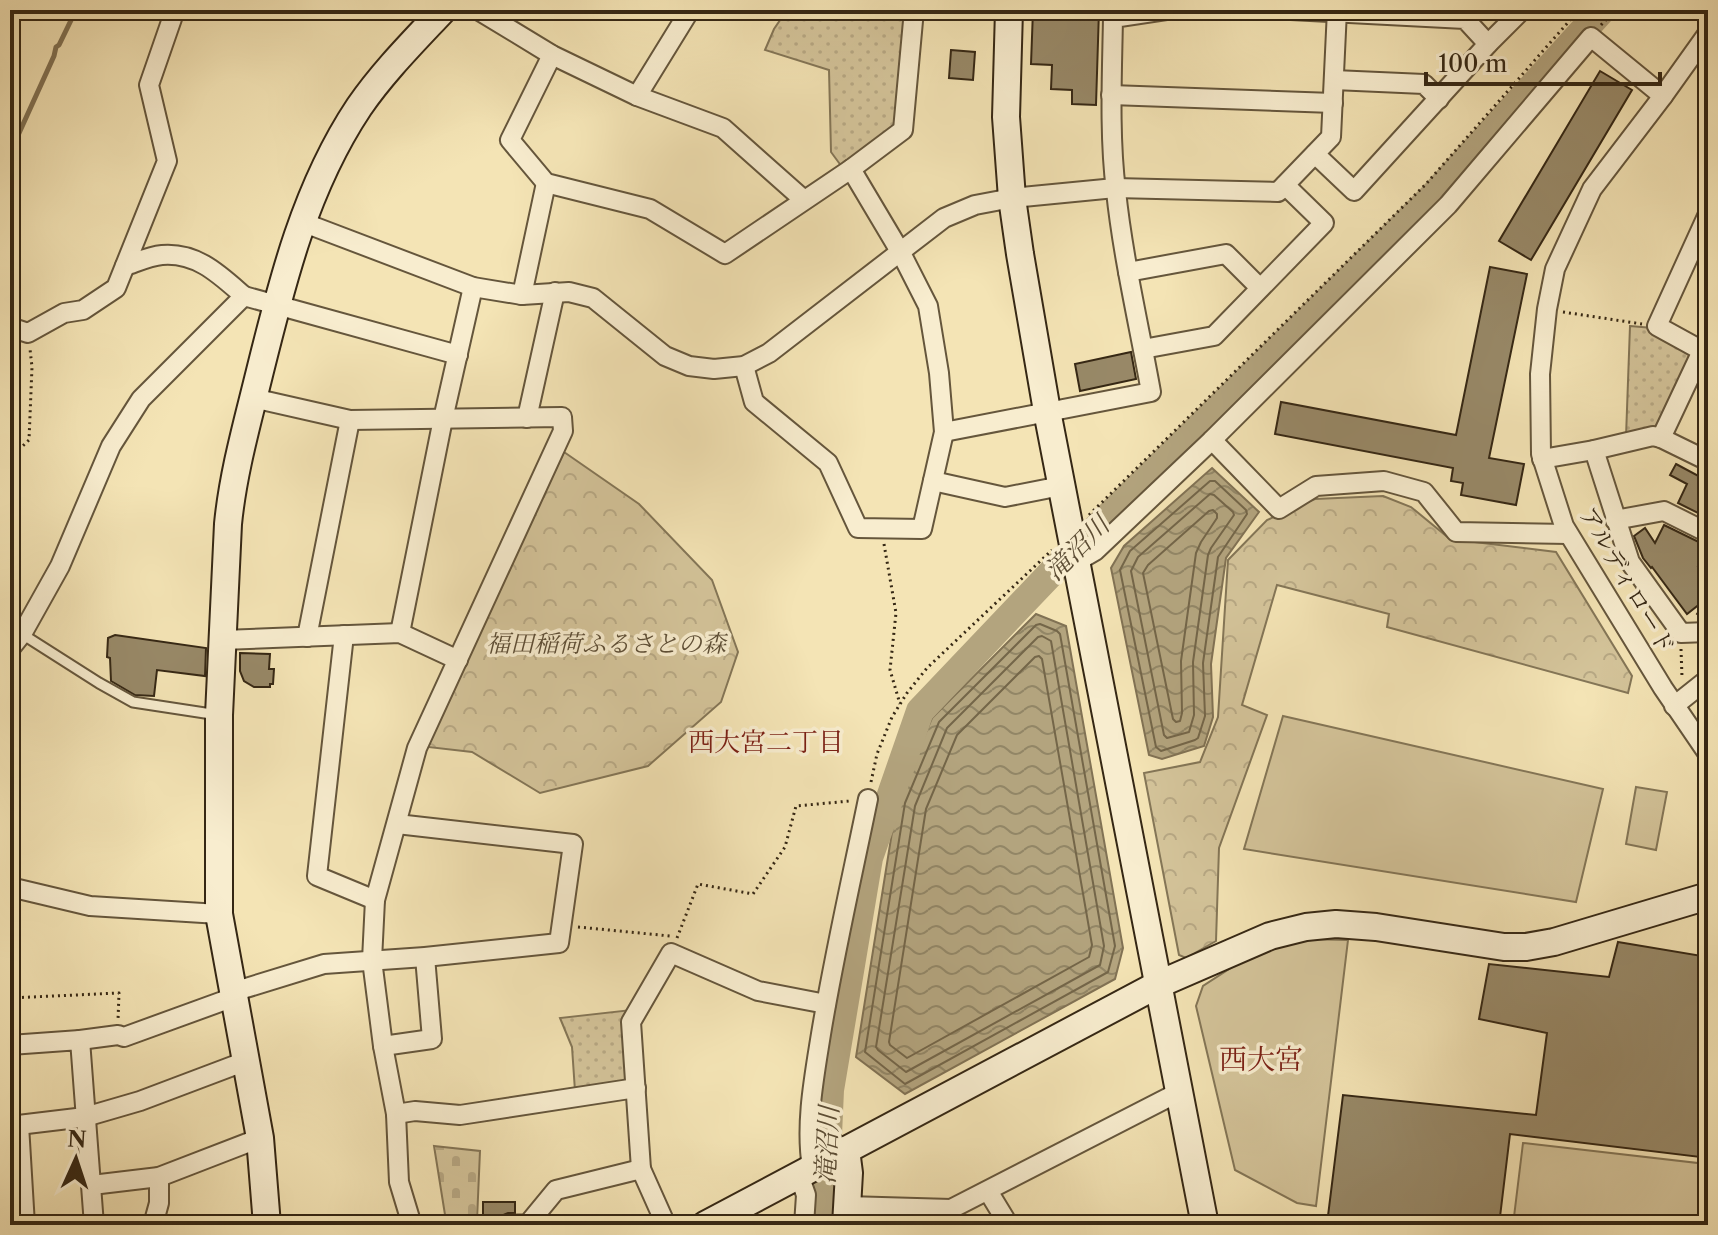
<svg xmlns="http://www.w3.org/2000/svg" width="1718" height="1235" font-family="'Libre Caslon Text','Noto Serif JP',serif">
  <defs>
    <pattern id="forest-crowns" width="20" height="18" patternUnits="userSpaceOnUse" patternTransform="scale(2)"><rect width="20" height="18" fill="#d4c49a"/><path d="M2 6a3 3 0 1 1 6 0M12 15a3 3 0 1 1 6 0" fill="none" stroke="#b7a884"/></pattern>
    <pattern id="cemetery-stones" width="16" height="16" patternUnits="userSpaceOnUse" patternTransform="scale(2)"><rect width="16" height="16" fill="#d4c49a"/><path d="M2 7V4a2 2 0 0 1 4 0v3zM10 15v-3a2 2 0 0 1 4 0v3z" fill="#b7a884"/></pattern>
    <pattern id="park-dots" width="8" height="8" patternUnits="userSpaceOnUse" patternTransform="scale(2)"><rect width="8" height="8" fill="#d4c49a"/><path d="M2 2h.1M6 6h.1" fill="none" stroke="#b7a884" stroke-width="1.8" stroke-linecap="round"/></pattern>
    <pattern id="water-waves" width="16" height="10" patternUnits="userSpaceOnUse" patternTransform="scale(2)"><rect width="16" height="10" fill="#b3a47e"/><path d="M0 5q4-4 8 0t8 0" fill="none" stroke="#928666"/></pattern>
  </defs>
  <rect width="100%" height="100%" fill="#f4e4b5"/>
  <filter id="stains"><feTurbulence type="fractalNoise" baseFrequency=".0025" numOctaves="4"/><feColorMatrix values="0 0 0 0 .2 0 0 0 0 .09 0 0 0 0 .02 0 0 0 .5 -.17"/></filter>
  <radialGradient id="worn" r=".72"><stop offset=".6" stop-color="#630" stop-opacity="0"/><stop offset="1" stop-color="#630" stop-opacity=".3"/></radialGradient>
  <g fill="url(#forest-crowns)" stroke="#847657" stroke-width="2">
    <polygon points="564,452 639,504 712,580 738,652 721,702 648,766 540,793 472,752 428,747 459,672"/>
    <polygon points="1383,496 1411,507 1450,539 1556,552 1632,676 1628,693 1387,627 1389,614 1277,585 1242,705 1267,715 1219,848 1216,941 1186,958 1179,955 1144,773 1200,762 1218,717 1228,560 1267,520 1315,499"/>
  </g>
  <polygon fill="url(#cemetery-stones)" stroke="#847657" stroke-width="2" points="434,1146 480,1151 477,1220 446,1221"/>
  <g fill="url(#park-dots)" stroke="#847657" stroke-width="2">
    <polygon points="787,10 909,10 899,128 842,167 831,152 829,70 765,50 774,29"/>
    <polygon points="1630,326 1653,328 1691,349 1693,357 1655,431 1626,437"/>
    <polygon points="631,1010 628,1080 624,1086 575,1091 572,1047 560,1018"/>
  </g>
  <g fill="#d4c49a" stroke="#847657" stroke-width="2">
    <polygon points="1283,716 1603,789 1576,902 1244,849"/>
    <polygon points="1636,787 1667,792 1656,850 1626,844"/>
    <polygon points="1303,939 1348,940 1316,1206 1297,1203 1235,1170 1196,1006 1203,986 1257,951"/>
    <polygon points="1523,1143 1706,1164 1701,1225 1513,1225"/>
  </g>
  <g fill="url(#water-waves)" stroke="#817254" stroke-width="2">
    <polygon points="1212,468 1259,512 1226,558 1211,664 1213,717 1204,746 1162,759 1149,755 1111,568 1124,546"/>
    <polygon points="1036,614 1066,626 1123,948 1115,979 905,1094 856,1057 897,801 932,718"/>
  </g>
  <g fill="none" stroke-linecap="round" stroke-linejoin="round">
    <g stroke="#746649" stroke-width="2">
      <polygon points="1210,481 1215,481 1246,510 1247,514 1218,557 1203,663 1205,716 1198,738 1195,740 1161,751 1156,747 1120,570 1130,551"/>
      <polygon points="1210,494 1214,495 1233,512 1234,515 1211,548 1208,555 1193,662 1194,715 1189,732 1167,738 1164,735 1131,571 1138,557"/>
      <polygon points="1213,510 1217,514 1217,518 1201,542 1196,553 1181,661 1182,713 1180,721 1176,722 1173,719 1143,573 1148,565 1209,511"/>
      <polygon points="1040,624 1057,631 1060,634 1115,946 1108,972 905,1084 865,1052 905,803 939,722 1036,625"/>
      <polygon points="1042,636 1051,641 1104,946 1100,965 906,1072 878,1050 876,1047 915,806 947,728 1038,637"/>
      <polygon points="1039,656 1042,659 1092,945 1089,957 907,1058 890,1045 889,1042 926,809 957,735 1035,657"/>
    </g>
    <polyline stroke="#817254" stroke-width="5" points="10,153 54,56 56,47 59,45 76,10"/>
    <polyline stroke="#b3a47e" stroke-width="28" points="824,1225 830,1090 869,858 920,711 1055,569 1433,196 1602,10"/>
  </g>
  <g fill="#988968" stroke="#352714" stroke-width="2">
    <polygon points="1033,10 1099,10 1096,105 1072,104 1072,90 1051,89 1052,65 1031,64"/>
    <polygon points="951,50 975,52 973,80 949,78"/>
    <polygon points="1600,71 1632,90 1531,260 1499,241"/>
    <polygon points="1490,267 1527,274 1489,458 1524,464 1516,505 1461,495 1463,483 1451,481 1453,468 1275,434 1281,402 1456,435"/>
    <polygon points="1131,352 1136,379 1080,391 1075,364"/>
    <polygon points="1676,464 1708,481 1708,518 1678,503 1687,484 1670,475"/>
    <polygon points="1664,525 1707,546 1698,566 1708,571 1708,584 1699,600 1701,603 1687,614 1652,567 1651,568 1643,558 1634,536 1645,528 1655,543"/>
    <polygon points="115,635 206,648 205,676 157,670 154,696 135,695 111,681 110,658 107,657 108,638"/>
    <polygon points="240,653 270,654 269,669 274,669 273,684 270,684 270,687 254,687 244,681 240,671"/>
    <polygon points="1618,942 1708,957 1708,1096 1700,1157 1510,1134 1499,1225 1391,1225 1328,1216 1343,1095 1536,1115 1547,1033 1479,1019 1489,964 1609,977"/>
    <polygon points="483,1202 515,1202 515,1213 508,1213 501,1216 483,1216"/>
  </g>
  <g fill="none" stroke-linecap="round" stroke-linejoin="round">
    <g stroke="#65563c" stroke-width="13">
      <polyline id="lane" points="22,634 99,683 133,702 218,715"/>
    </g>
    <g stroke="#65563c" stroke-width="22">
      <g id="street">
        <polyline points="478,10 552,55 637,96 723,128 804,200"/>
        <polyline points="1291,10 1465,19 1488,44"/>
        <polyline points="1708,33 1663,96 1592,189 1555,269 1547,309 1540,374 1541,454 1564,526 1663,688 1708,754"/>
        <polyline points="552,55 510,140 546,183 650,209 725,254 851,169 903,130 914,10"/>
        <polyline points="1334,80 1424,84 1439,99"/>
        <polyline points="1111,95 1333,103"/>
        <polyline points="637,96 690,10"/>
        <polyline points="1315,154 1354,191 1488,44 1522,10"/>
        <polyline points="1708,214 1657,326 1708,354"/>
        <polyline points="302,222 473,287 522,295 569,292 593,298 665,356 689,366 714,369 744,366 769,353 944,218 975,205 1012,198 1115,188 1278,192 1331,137 1337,10"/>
        <path d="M125 266C137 262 150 256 162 255 197 252 220 275 244 296"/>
        <polyline points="1128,272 1226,254 1260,288"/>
        <polyline points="522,295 546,183"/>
        <polyline points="10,327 28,333 64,313 83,310 116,288 167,161 149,85 175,10"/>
        <polyline points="1143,349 1214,336 1324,223 1285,185"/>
        <polyline points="744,366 754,402 828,463 858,528 922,529 944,432 939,373 928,306 901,253 851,169"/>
        <polyline points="253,398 350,420 562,417 563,431 417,748 375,900 372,960 383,1046 396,1114 399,1182 412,1225"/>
        <polyline points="527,418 555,292"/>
        <path d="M944 432 1151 392C1139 325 1123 258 1116 191 1109 134 1112 75 1113 18L1166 10"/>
        <polyline points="1661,438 1702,351"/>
        <polyline points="1212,440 1279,509 1316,486 1384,481 1424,492 1456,532 1568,534"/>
        <polyline points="1594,450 1630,562 1681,633 1708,632"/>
        <polyline points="1542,459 1594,450 1653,436 1661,438 1708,461"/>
        <polyline points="933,481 1005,497 1061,486"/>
        <polyline points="1615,520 1664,511 1708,533"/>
        <polyline points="1076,562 1095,551 1212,440 1448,205 1591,37 1663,96"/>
        <polyline points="400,633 443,419 473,287"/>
        <polyline points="344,635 317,876 375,900"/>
        <polyline points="307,637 350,420"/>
        <polyline points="223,640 400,633 458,660"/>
        <polyline points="10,649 22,634 60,566 111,446 141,399 244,296 458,355"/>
        <polyline points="1674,706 1708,679"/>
        <polyline points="10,887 90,906 219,914"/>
        <polyline points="233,992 324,964 425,957 559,943 573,844 397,824"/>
        <polyline points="80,1040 118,1035 124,1037 234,997"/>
        <polyline points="10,1045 80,1040 94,1225"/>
        <polyline points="383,1046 432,1039 425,957"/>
        <polyline points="396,1114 415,1111 460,1115 636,1088"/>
        <polyline points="19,1125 25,1225"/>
        <polyline points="10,1126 85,1117 140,1101 246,1061"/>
        <path d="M812 1168C805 1124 814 1078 821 1034 834 955 852 877 868 799"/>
        <polyline points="641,1169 631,1022 671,953 758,991 826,1004"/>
        <polyline points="799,1175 806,1195 804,1225"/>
        <polyline points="92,1185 159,1177 260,1138"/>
        <polyline points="988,1191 1005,1219 1004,1225"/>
        <polyline points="847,1206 951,1209 1179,1092"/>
        <polyline points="153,1225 159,1203 159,1177"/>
        <polyline points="509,1225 528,1224 556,1190 641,1169 666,1225"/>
      </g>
    </g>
    <g stroke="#352714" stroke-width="30">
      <g id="secondary">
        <polyline points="1009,10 1006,117 1012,198 1020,254 1047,411 1205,1225"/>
        <path d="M267 1225 260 1138 219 914V715L228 524C233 473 247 424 259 375 282 282 305 188 359 107 383 72 414 41 443 10"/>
        <polyline points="705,1225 1157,985 1270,936 1306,927 1336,924 1376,927 1504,947 1526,947 1554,942 1708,896"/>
        <polyline points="846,1225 849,1173 846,1150"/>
      </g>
    </g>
    <g stroke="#352714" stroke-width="3" stroke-dasharray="2 4" stroke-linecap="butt">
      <polyline points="1601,25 1615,10"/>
      <polyline points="1563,312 1642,324"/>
      <polyline points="10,458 29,440 32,367 30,349"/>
      <polyline points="1089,515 1426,184 1579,10"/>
      <polyline points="884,544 896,613 890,670 900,704"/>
      <polyline points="10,593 17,607"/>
      <polyline points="1697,615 1708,596"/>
      <polyline points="1681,649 1682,677"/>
      <polyline points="871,782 877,754 892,717 907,693 927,668 1052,550"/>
      <polyline points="578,927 670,936"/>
      <polyline points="677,938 698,884 753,894 785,847 796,806 850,801"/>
      <polyline points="10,998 119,993 118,1020"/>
    </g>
    <use href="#lane" stroke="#f8edcf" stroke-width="9"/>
    <use href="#street" stroke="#f8edcf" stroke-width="18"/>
    <use href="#secondary" stroke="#f8edcf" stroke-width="26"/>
  </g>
  <g text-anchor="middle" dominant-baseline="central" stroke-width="7" stroke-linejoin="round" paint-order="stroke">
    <g font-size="24" fill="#352714" stroke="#f8edcf">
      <text transform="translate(1627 580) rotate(60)">アルディロード</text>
    </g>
    <g font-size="24" font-style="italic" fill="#5d4e36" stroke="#f8edcf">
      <text x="606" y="643">福田稲荷ふるさとの森</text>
    </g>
    <g font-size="26" font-style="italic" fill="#5b4c34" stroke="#f8edcf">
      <text transform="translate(1077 548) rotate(-45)">滝沼川</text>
      <text transform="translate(827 1145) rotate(-87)">滝沼川</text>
    </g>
    <g font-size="26" fill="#7a1f14" stroke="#f8edcf">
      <text x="766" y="742">西大宮二丁目</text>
    </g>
    <g font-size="28" fill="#7a1f14" stroke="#f8edcf">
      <text x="1261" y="1059">西大宮</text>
    </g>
  </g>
  <rect width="1718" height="1235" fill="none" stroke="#f4e4b5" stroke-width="40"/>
  <rect x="12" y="12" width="1694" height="1211" fill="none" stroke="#352714" stroke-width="4"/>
  <rect x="20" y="20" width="1678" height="1195" fill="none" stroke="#352714" stroke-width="2"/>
  <g transform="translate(76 1159) rotate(3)" stroke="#f8edcf" stroke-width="6" paint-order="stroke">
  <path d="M0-6L14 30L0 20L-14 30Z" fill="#352714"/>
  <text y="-12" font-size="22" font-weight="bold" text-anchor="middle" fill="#352714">N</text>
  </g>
  <path d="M1426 72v12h234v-12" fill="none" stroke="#352714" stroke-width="4"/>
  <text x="1438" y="72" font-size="24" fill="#352714" stroke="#f8edcf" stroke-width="6" paint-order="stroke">100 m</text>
  <rect width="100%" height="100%" filter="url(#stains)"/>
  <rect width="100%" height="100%" fill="url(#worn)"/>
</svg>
